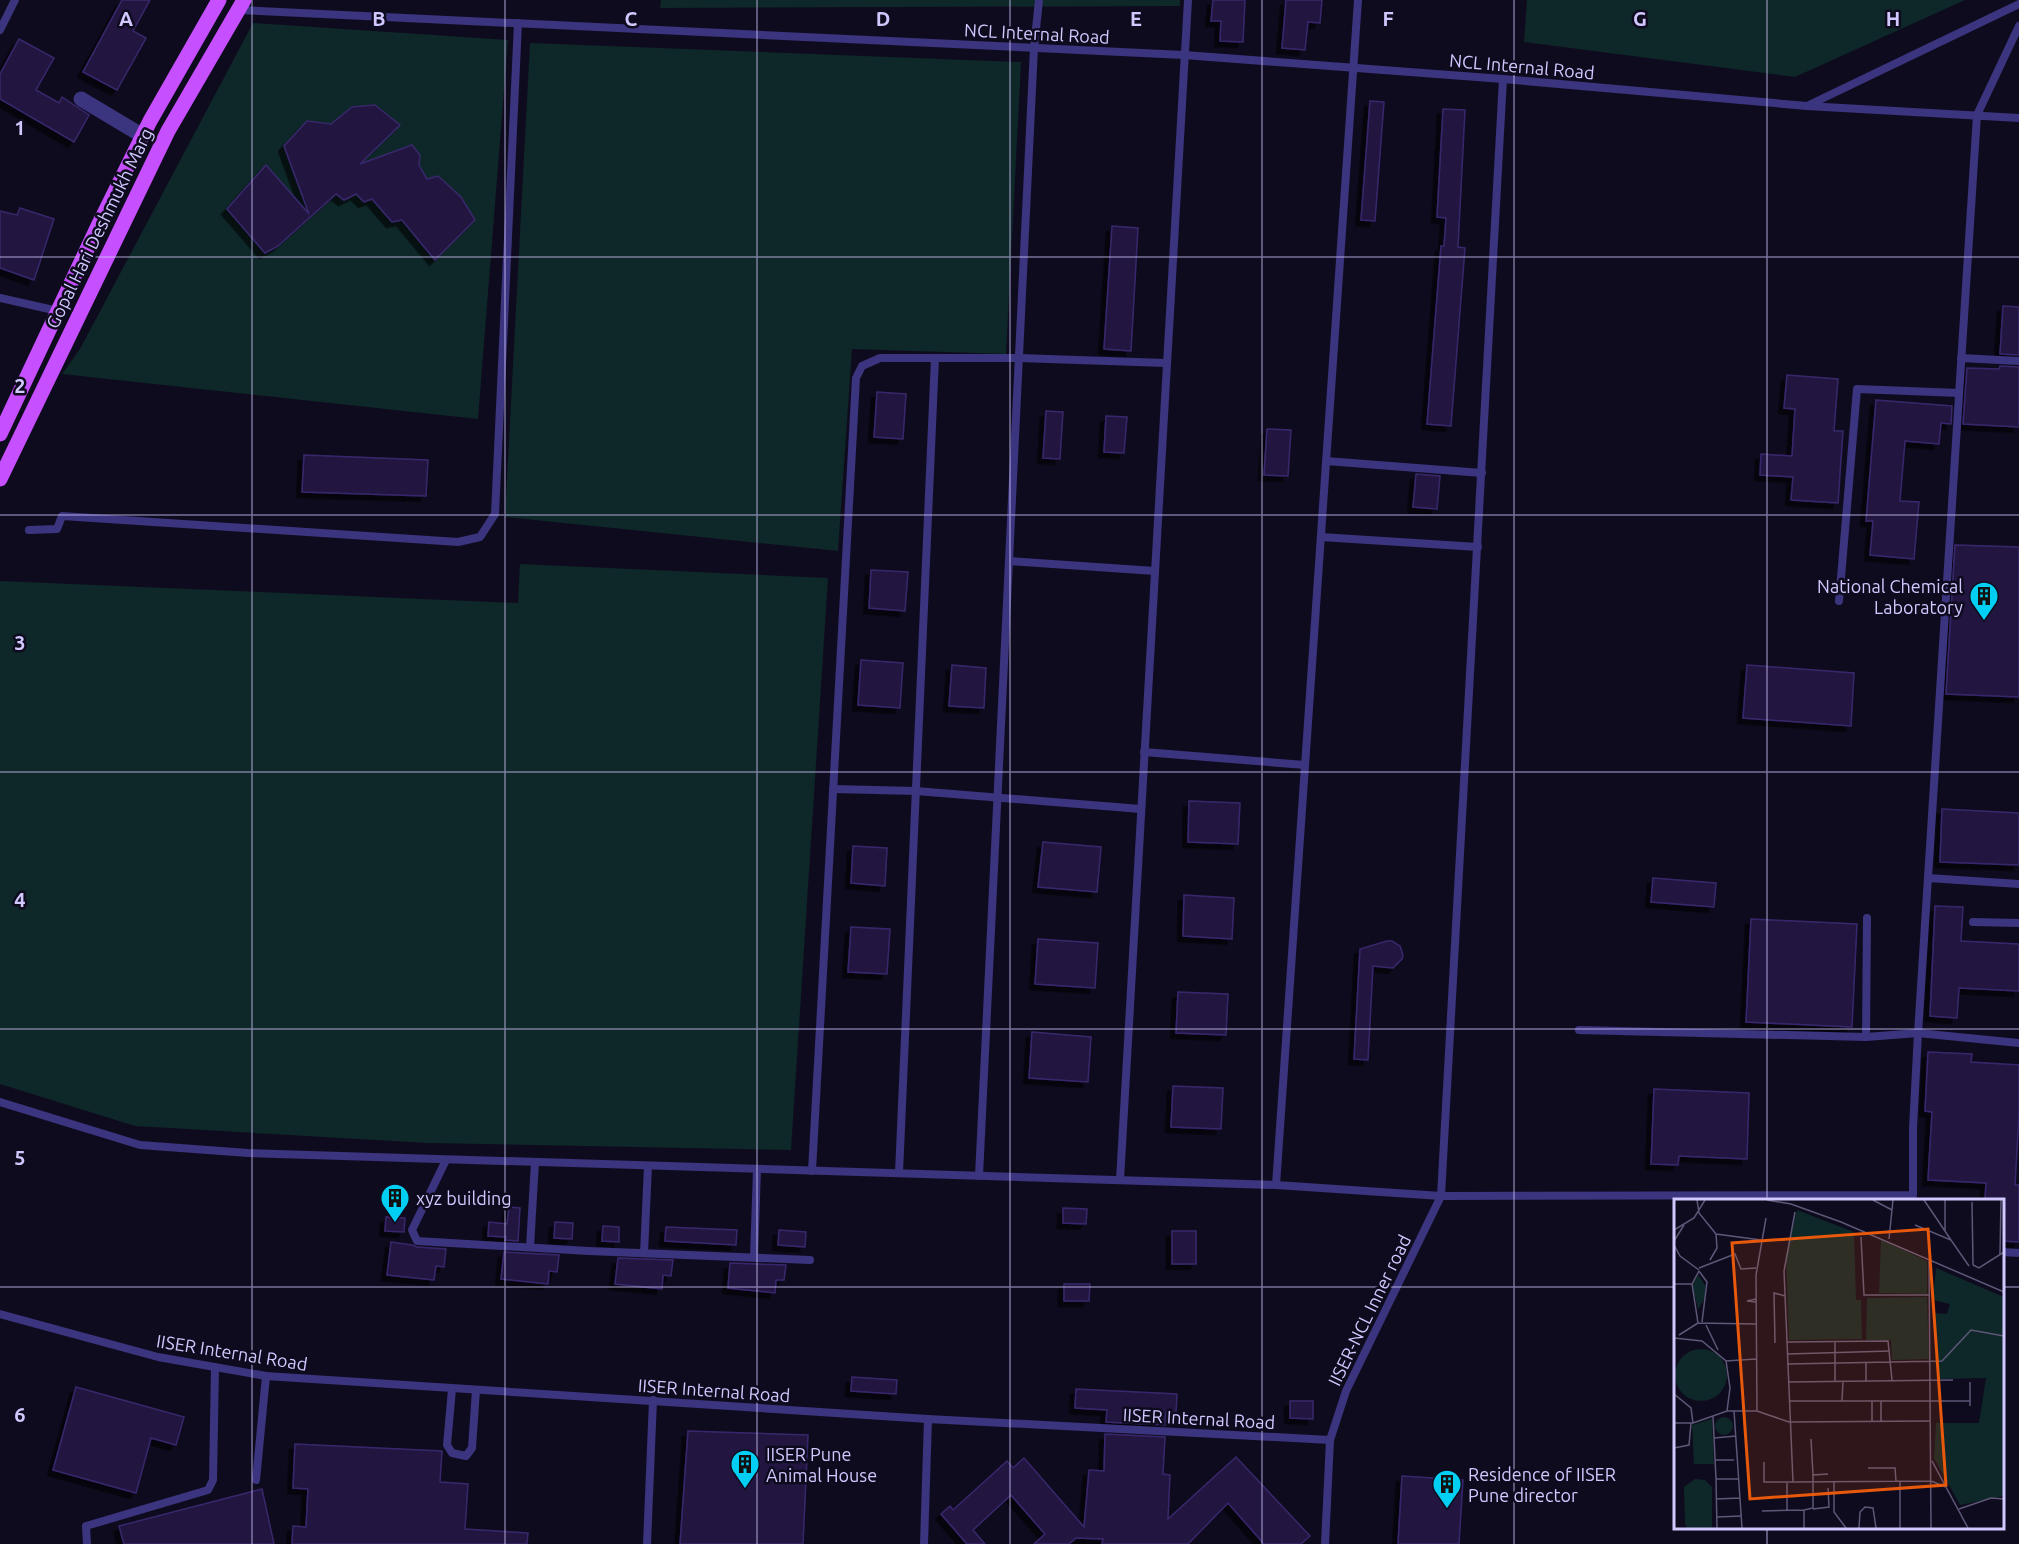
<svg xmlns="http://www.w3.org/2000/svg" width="2019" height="1544" font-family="Ubuntu,sans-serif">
  <defs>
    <filter id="shadow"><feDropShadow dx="-5.5" dy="5.5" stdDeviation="0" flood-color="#0009"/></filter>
  </defs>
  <rect width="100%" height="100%" fill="#0f0b1e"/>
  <g fill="#0e2728">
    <polygon points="661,0 1180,0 1180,6 660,8"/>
    <polygon points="1527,0 1965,0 1795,77 1524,42"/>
    <polygon points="253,23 508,40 478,419 62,374 80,349"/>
    <polygon points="530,43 1021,62 1006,354 852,349 838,551 505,517"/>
    <polygon points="520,564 828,578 791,1150 428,1143 135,1126 0,1084 0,581 518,603"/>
  </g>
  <g fill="#21173f" stroke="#39286c" stroke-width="1.5" filter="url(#shadow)">
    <polygon points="122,0 150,0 133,31 146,38 117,90 83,72"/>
    <polygon points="1213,0 1245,0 1243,42 1220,41 1221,21 1211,21"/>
    <polygon points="1286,0 1322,0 1320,23 1308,22 1305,50 1282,48"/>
    <polygon points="19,39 54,58 36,90 59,103 62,97 89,115 74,142 0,99 0,74"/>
    <polygon points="1370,101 1384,102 1375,221 1361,220"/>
    <polygon points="375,105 400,125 360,164 412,145 420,155 419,165 427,179 438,176 461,197 475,220 435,260 402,220 392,222 372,199 364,202 356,194 344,200 336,194 278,246 265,253 227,209 266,165 309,214 284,146 307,121 331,124 352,107"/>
    <polygon points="1443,109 1465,110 1458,247 1465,248 1451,426 1427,424 1441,246 1444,246 1446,218 1437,217"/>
    <polygon points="20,208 54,219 34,280 0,268 0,211 17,215"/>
    <polygon points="1112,226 1138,228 1131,351 1104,349"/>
    <polygon points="2003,306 2019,307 2019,355 2000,354"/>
    <polygon points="2000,366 2019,367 2019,427 1963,424 1967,368 1999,369"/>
    <polygon points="1787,375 1838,379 1834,431 1843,431 1838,503 1791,500 1793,477 1760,475 1761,454 1792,456 1795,409 1784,408"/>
    <polygon points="877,392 906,394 903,439 874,437"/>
    <polygon points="1876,400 1952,406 1951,424 1941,423 1939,444 1905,441 1900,501 1919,502 1914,559 1870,555 1873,521 1866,521"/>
    <polygon points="1046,411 1063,412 1060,459 1043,458"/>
    <polygon points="1106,416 1127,417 1124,453 1104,452"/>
    <polygon points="1267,429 1291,430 1288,476 1264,475"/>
    <polygon points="304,455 428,460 426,496 302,492"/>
    <polygon points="1416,474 1440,476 1437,509 1413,507"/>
    <polygon points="1955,545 2019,547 2019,697 1946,694"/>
    <polygon points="871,570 908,572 905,611 869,608"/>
    <polygon points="861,660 903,663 900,708 858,705"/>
    <polygon points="952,665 986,668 984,708 949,706"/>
    <polygon points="1747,665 1854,673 1851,726 1743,718"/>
    <polygon points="1189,801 1240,803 1238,844 1188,842"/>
    <polygon points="1942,809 2019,813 2019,865 1940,862"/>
    <polygon points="1043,842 1101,847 1097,892 1038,887"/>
    <polygon points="853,846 887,848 885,886 851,883"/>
    <polygon points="1653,878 1716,883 1714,907 1651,902"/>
    <polygon points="1184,895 1234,898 1232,939 1183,936"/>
    <polygon points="1935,906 1963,907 1961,941 2019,944 2019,991 1959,988 1957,1018 1930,1016"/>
    <polygon points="1751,919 1857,924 1852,1027 1746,1022"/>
    <polygon points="851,927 890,929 887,974 848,972"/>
    <polygon points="1038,939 1098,943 1095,988 1035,984"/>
    <polygon points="1387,941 1392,941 1400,946 1403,955 1402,959 1393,968 1373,966 1368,1060 1354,1059 1360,949"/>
    <polygon points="1178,992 1228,994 1226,1035 1176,1033"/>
    <polygon points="1032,1032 1091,1037 1088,1082 1029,1078"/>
    <polygon points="1928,1052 1972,1054 1971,1062 2019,1065 2019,1114 2015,1185 2019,1185 2019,1242 2002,1241 2002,1200 1985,1200 1986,1183 1928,1180 1932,1112 1925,1111"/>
    <polygon points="1173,1086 1223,1088 1221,1129 1171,1127"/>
    <polygon points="1654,1089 1749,1093 1747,1159 1679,1156 1678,1165 1651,1164"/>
    <polygon points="509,1207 520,1208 518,1241 505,1240 506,1237 488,1236 489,1222 507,1224"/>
    <polygon points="1063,1208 1087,1209 1086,1224 1063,1223"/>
    <polygon points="386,1217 405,1218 404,1232 385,1231"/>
    <polygon points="555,1222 573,1223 572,1239 554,1238"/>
    <polygon points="603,1226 619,1227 619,1242 602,1241"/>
    <polygon points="666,1227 737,1230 736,1245 665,1241"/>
    <polygon points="779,1230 806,1232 805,1247 778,1245"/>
    <rect x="1172" y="1231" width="24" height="33"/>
    <polygon points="391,1242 412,1245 417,1247 446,1249 444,1267 436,1266 434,1280 387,1275"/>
    <polygon points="504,1252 559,1255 557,1272 549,1271 548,1284 501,1279"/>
    <polygon points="618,1258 673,1260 671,1276 663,1275 662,1289 615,1284"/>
    <polygon points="730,1263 786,1265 784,1280 776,1280 775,1293 728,1288"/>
    <polygon points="1064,1284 1090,1284 1089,1301 1064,1301"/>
    <polygon points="852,1377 897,1380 896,1394 851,1391"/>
    <polygon points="76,1387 184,1417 176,1445 151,1438 136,1493 53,1470"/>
    <polygon points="1076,1389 1177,1394 1176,1413 1166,1412 1165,1425 1106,1422 1107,1410 1075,1408"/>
    <polygon points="1290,1401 1313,1401 1313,1419 1290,1418"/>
    <polygon points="688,1431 808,1435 803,1544 680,1544"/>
    <polygon points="1105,1434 1165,1437 1163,1474 1170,1475 1168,1519 1236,1457 1310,1536 1301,1544 1264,1544 1228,1503 1188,1544 1102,1544 1103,1539 1076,1538 1069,1544 1034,1544 1045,1534 1011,1495 973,1530 985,1544 967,1544 941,1514 950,1506 953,1510 1007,1461 1013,1468 1024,1458 1084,1527 1089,1470 1104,1471"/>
    <polygon points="295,1444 442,1451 440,1482 468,1484 465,1529 528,1533 527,1544 292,1544 293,1526 306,1527 308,1489 293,1488"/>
    <polygon points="1402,1476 1463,1480 1459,1544 1398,1544"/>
    <polygon points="262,1489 274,1544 124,1544 119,1526"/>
  </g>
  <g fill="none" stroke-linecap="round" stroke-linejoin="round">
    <g stroke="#3b347e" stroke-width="8">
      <polyline points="238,10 1184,55 1503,79 1807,106 2019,118"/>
      <polyline points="0,30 15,0"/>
      <polyline points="1809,105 2019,4"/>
      <polyline points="0,298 58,311"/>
      <polyline points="1961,358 2019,361"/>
      <polyline points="1326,461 1482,473"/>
      <polyline points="29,530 57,529 62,516 458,542 480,537 495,514 518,23"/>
      <polyline points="1321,537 1478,547"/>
      <polyline points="1009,561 1155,571"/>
      <polyline points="1839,601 1857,389 1959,393"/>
      <polyline points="1144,752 1305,765"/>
      <polyline points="833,789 916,791 1141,809"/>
      <polyline points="1928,878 2019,884"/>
      <polyline points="1867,918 1866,1037 1918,1033 2019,1043"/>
      <polyline points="1973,922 2019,923"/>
      <polyline points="1579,1030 1866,1037"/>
      <polyline points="0,1102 140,1145 248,1153 1276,1185 1441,1196 1913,1195 1913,1128 1918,1033 1977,115 2019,26"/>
      <polyline points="446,1160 412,1230 417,1241 589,1251 810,1260"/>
      <polyline points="812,1171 856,378 862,366 880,358 1019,358 1166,363"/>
      <polyline points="899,1173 935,358"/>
      <polyline points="979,1176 1034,48 1039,0"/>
      <polyline points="1120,1180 1188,0"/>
      <polyline points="1276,1185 1358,0"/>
      <polyline points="530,1247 535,1162"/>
      <polyline points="2002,1252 2019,1253"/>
      <polyline points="644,1253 648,1166"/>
      <polyline points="754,1257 757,1169"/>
      <polyline points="0,1314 158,1357 266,1376 928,1419 1330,1440"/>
      <polyline points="452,1389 447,1445 452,1453 466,1456 472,1448 476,1390"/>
      <polyline points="256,1480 266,1376"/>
      <polyline points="87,1544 86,1526 208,1490 213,1480 215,1367"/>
      <polyline points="647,1544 653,1400"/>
      <polyline points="924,1544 928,1419"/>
      <polyline points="1325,1544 1330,1440 1346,1391 1441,1196 1503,79"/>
    </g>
    <polyline stroke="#3b347e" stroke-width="15" points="81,99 143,136"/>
    <g stroke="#c64fff" stroke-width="15">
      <polyline points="0,434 98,226 150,121 219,0"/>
      <polyline points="0,479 168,131 244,0"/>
    </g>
  </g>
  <path fill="none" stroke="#d1c8ff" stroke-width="1.5" stroke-opacity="0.55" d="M252 0V1544M505 0V1544M757 0V1544M1010 0V1544M1262 0V1544M1514 0V1544M1767 0V1200M0 257H2019M0 515H2019M0 772H2019M0 1029H2019M0 1287H1676M2002 1287H2019M1767 1528V1544"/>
  <defs>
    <g id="building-pin" transform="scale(1.5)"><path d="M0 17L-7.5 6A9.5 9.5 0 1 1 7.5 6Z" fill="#00cef3" stroke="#0f0b1e"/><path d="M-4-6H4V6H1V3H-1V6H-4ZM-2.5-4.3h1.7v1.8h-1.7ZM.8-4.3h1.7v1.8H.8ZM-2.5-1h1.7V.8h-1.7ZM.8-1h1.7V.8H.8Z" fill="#111"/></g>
  </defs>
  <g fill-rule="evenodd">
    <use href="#building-pin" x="1984" y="596"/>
    <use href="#building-pin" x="395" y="1198"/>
    <use href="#building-pin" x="745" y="1464"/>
    <use href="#building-pin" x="1447" y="1484"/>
  </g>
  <g text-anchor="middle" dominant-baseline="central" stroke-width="5" stroke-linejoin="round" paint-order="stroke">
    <g font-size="18" fill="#d1c8ff" stroke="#0f0b1e">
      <text transform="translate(1037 33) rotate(3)">NCL Internal Road</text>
      <text transform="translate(1522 66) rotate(5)">NCL Internal Road</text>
      <text transform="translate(99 228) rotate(-64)">Gopal Hari Deshmukh Marg</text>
      <text transform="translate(1369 1310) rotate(-64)">IISER-NCL Inner road</text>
      <text transform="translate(232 1352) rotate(9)">IISER Internal Road</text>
      <text transform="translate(714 1390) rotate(4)">IISER Internal Road</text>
      <text transform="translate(1199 1418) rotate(3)">IISER Internal Road</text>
    </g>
    <g font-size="18" fill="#d1c8ff" stroke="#0f0b1e" text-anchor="start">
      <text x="1963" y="586" text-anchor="end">National Chemical<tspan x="1963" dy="21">Laboratory</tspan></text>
      <text x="416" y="1198">xyz building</text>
      <text x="766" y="1454">IISER Pune<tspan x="766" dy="21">Animal House</tspan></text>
      <text x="1468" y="1474">Residence of IISER<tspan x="1468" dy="21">Pune director</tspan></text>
    </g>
  </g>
  <g transform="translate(1674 1199)">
    <rect width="330" height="330" fill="#0f0b1e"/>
    <path d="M123 11 180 33 182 101H187L188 140 115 141 112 57ZM207 41 253 62V95L205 94ZM262 69 330 98V297L286 306 260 259 262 224H305L312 179 264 180 259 114 273 115 276 105 259 101ZM24 76 31 86V99L24 110 18 86ZM253 98 255 160 218 161 217 141H192L193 99ZM1 176a26 26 0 1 1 52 0a26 26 0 1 1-52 0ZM41 227a9 9 0 1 1 18 0a9 9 0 1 1-18 0ZM38 220 40 265H20L18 226ZM21 280 31 281 38 288V329H13L11 325 10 288Z" fill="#0e2728"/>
    <path fill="none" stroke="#5d5778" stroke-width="1.5" d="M23 1 25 14 42 35 87 41M93 1 117 5 167 23 330 93M199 1 218 11M250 1 277 41M271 1V32M298 3 299 66M121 13 110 72 119 283 257 282 272 288M241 26 277 41 295 67M0 31 20 19 31 1M187 38 190 96H256M215 40 219 1M0 42 10 26M0 46 6 57 25 71M326 55 327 1M255 60 257 329M36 61 43 49 42 35M299 66 305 69 330 53M25 69 61 55 67 70 82 69M25 72 33 83 28 123M0 85H18L25 72M18 85 24 124 82 125M82 100 73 102 82 103M32 126 44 151M5 136 24 124M0 139 28 142 52 162 56 189 53 212M113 143 214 142 218 181M161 143V182M101 144 100 94 111 97M113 155 216 152M52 162 82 160M192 163V182M113 165 268 162 297 131 330 137M114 183 279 181M296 183V207M0 195 17 209 19 224M115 202H296M168 202 169 182M198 202V222M60 212 68 329M83 212 82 76 92 19M39 217 42 280H65M207 222V202M0 224H19L53 212H83L115 223 257 222M40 239 62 237M137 240 139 276M0 249 15 246 17 224M41 261H60M258 262 294 329M90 263V283H119M194 269H221L222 282M42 280 43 329M160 283V313L172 329M226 283V329M113 284V311M42 300 66 299M139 310 155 308 154 289M285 310 317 299 330 300M130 311 139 309V276L154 275M88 312 130 311V329M43 318 68 317M185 329 186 313 191 308 199 309 202 329"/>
    <path fill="#e8590c" fill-opacity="0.15" stroke="#e8590c" stroke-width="3" d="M254 30 272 286 76 300 58 44Z"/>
    <rect width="330" height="330" fill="none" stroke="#d1c8ff" stroke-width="3"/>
  </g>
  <g font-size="20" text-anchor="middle" font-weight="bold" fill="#d1c8ff" stroke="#0f0b1e" stroke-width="5" stroke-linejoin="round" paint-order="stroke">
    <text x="126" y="26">A</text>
    <text x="379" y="26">B</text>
    <text x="631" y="26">C</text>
    <text x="883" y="26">D</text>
    <text x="1136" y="26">E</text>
    <text x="1388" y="26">F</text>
    <text x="1640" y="26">G</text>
    <text x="1893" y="26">H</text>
    <text x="20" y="135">1</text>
    <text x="20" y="393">2</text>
    <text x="20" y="650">3</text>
    <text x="20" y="907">4</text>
    <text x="20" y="1165">5</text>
    <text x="20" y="1422">6</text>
  </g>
</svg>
